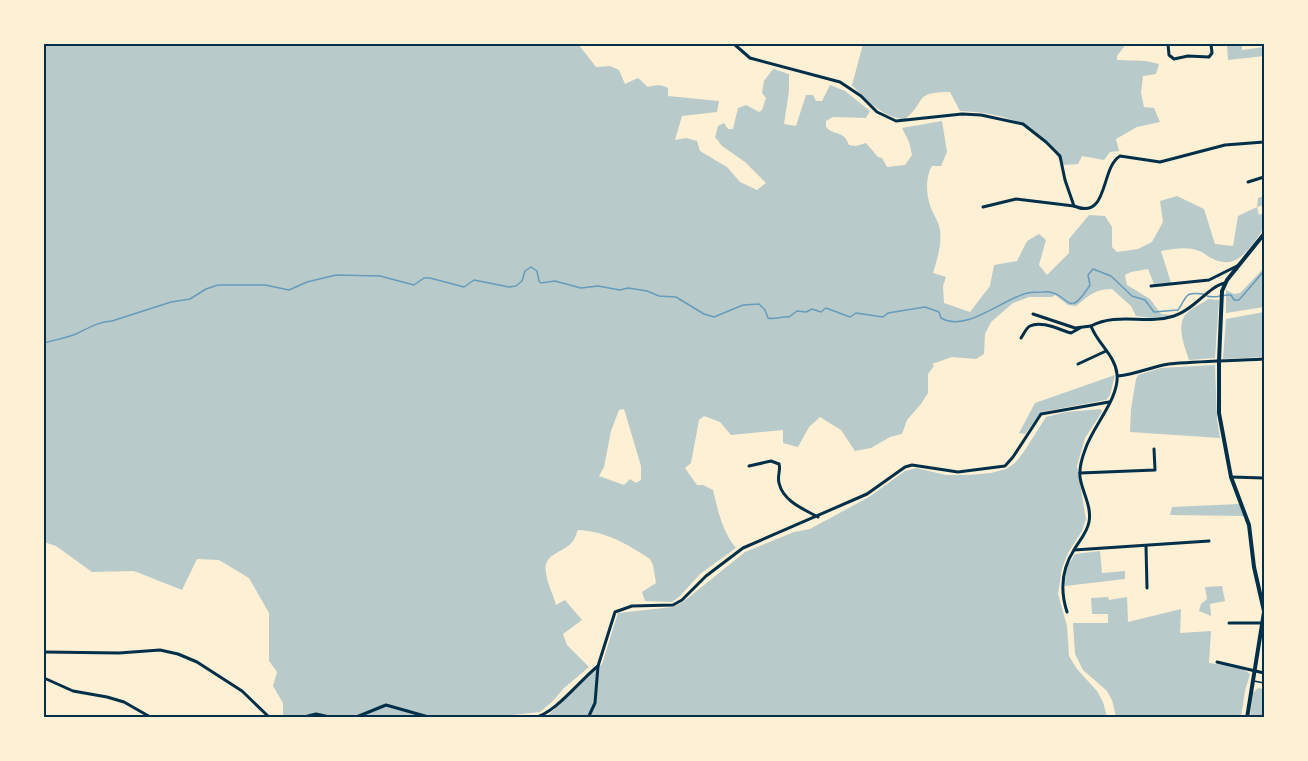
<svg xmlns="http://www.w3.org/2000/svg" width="1308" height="761" font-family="'PT Sans',sans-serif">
  <rect width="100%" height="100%" fill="#fdf0d5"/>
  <g fill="#b9caca" fill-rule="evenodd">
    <path d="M44 44H578L596 67 610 66 619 70 625 84 638 78 648 87C656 85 661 84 668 88V96L719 101 717 112 682 116 675 140 686 138 697 141 700 151 727 167 740 182 757 190 766 183 745 162 722 146 715 137 718 126 724 123 728 129H733L738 108 746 105 759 112 762 110 766 98 762 93 764 81 773 69 789 74V91L784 124 796 126 806 95H813L816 101H822L830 85 845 91 870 111 866 118 833 117 826 121V127C835 137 843 129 849 145L856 146 866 143 878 157 882 158 887 167 905 165 912 155 909 142 902 128 942 121 947 152 941 166H932C925 177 926 195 931 208 934 216 939 222 940 230 942 245 937 260 933 273L946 277 943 286 944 303 970 312 990 286 994 265 1017 261 1027 241 1039 234 1046 240 1039 265 1047 275 1069 253V239L1089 215 1105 216 1112 227V247L1117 252 1138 249 1152 242 1163 222 1160 201 1177 196 1204 209 1215 244 1233 246 1238 216 1257 207 1258 198 1264 196V205L1257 207 1259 215 1264 213C1264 230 1262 233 1251 246 1239 261 1229 267 1211 258 1207 256 1203 252 1199 251 1187 246 1173 249 1161 251L1171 283 1154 284 1148 269 1131 272 1125 275 1127 285 1150 299 1161 314 1173 315 1152 318 1136 316 1131 306 1112 289C1095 289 1088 296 1076 306L1068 305 1055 295 1052 297H1029L1013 303 991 322 985 334 984 354 976 359 952 357 932 364 934 366 928 374V393L921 404 907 420 902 434 890 437 871 448 855 451 841 430 820 417 809 427 798 447 783 443V430L731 435 720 422 704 416 699 420 691 463 685 468 697 485H703L713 490C718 511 722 531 736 548L700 574 680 596 672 602 645 601 642 592 656 583 653 565 650 559C627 544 605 531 578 530 575 537 574 542 568 546 557 554 543 556 546 573 547 583 553 594 556 605L565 600 582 620 563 634 567 645 589 667 564 688 553 701 540 712 486 718 283 717V703L273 686 277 672 269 661V613L249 578 219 560 197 559 182 590 134 571 92 572 56 546 44 542ZM624 409 641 466V480L636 483 630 479 624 485 599 476 604 467 611 431 619 410Z"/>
    <path d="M863 44H1126L1117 56V60L1146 61 1159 64 1156 74 1143 76 1141 93 1144 107 1154 108 1160 122 1137 127 1116 139 1119 151 1110 152 1104 160 1082 156 1078 164 1062 165C1041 123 1004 113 960 111L950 92C912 92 927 102 905 119 885 119 865 99 852 85Z"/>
    <polygon points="1227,44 1242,44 1242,50 1264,47 1264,56 1228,60"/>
    <polygon points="1264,268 1264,307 1226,313 1226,290 1234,294 1240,293"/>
    <path d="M1208 299 1219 300 1215 358 1189 360C1185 347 1175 324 1187 313 1193 307 1202 304 1208 299Z"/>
    <polygon points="1264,312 1264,357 1223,359 1226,319"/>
    <polygon points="1215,365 1217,419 1220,438 1130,432 1131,409 1136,379 1138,375 1161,368"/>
    <polygon points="1115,375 1110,395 1106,400 1041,412 1025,434 1019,433 1035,403"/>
    <polygon points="1101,409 1102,412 1085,438 1077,466 1086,519 1082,531 1068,553 1062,568 1058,594 1067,626 1069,656 1077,669 1097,691 1103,702 1107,717 545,718 602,664 618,613 673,607 683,602 745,552 794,532 810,529 869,497 905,471 916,468 946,475 969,475 991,473 1006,469 1015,463 1023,453 1046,417 1066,412"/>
    <polygon points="1239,504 1244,516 1170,515 1172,507"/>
    <polygon points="1100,551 1102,573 1125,571 1125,579 1065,586 1066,569 1075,554"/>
    <polygon points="1222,586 1225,601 1210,604 1211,616 1199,611 1201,604 1207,599 1205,587"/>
    <path d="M1108 597 1109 600 1127 597 1128 622 1181 609 1180 633 1211 631 1209 663C1222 665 1240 665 1250 674L1245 691 1241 717H1116L1112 700 1107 691 1083 670 1075 654 1073 623H1108V614H1092L1091 598Z"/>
    <polygon points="1258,688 1264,689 1264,717 1250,718 1253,693"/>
  </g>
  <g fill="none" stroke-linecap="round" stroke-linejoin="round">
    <g stroke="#669bbc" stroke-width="1.5">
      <path d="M1207 296C1215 299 1223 294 1231 295L1234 300H1239L1264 271"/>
      <path d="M44 343C54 340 66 338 76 334 89 328 97 322 112 321L171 302 190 299 206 289 218 285H265L289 290 307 282 336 275 380 276 414 285 424 278H430L464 287 474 280 509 287 516 286 522 281 525 271 531 267 537 271 539 281 541 283 555 281 581 288 598 286 620 290 628 288 647 291 659 296 676 297 704 314 714 317 743 305 759 304 765 310 768 318C775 320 782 316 789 317L797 311 806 312 812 309 821 312 826 308 850 317 856 313 883 317 888 313 925 307 939 312 941 318C967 333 1003 298 1028 293 1032 292 1038 292 1042 292 1071 289 1065 324 1090 285L1088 275 1093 269 1111 276 1132 296 1145 300 1154 312 1178 310C1188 296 1183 292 1203 294"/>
    </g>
    <polyline stroke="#003049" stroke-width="1.5" points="1254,681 1264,683"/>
    <g stroke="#003049" stroke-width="3">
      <path d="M734 44 750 58 840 82 861 96 877 112 896 121 962 114 981 115 1023 124 1046 142 1060 156 1065 180 1074 206C1109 221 1100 168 1120 156L1160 162 1225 145 1264 142"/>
      <polyline points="1168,44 1169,55 1174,59 1188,56 1209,57 1212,53 1211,44"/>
      <polyline points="1248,182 1264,177"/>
      <polyline points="983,207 1016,199 1074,206"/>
      <polyline points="1151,286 1209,280 1239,265"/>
      <polyline points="1033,314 1075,328 1091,326"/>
      <path d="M1021 338C1024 334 1026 328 1030 326 1041 320 1060 330 1071 333L1080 328"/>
      <polyline points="1078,364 1106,351"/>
      <path d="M1118 376C1136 374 1151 367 1169 364 1201 361 1233 361 1264 359"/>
      <path d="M749 466 771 461 779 464C781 470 777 476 779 483 783 501 803 509 818 517"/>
      <polyline points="1080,473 1155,470 1154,449"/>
      <polyline points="1231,477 1264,478"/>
      <polyline points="1146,546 1147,588"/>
      <polyline points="1074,550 1209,541"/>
      <path d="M1067 612C1060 590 1061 570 1074 550 1079 541 1087 533 1089 522 1092 506 1082 492 1080 477 1079 468 1082 458 1085 450 1092 427 1120 398 1117 374 1115 355 1097 343 1091 326 1118 312 1146 325 1174 316 1194 310 1209 286 1225 283"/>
      <polyline points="1229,623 1262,623"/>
      <polyline points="44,652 119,653 160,650 178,654 197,662 242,691 270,718"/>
      <polyline points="1217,662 1264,673"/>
      <polyline points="44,678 73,691 107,697 124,702 152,718"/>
      <polyline points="300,718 316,714 334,718"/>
      <polyline points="354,718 386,705 432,718"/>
      <path d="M533 718C555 714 579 681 598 666"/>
      <polyline points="588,718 595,703 598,666 615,612 632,606 673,605 682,600 706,576 743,548 867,494 905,467 912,465 958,472 1005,466 1013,457 1041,414 1109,402"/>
    </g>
    <g stroke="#003049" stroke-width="4">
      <polyline points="1264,234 1227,280 1222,291 1219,361 1219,413 1231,477 1249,525 1254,567 1264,611"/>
      <polyline points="1247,718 1264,612"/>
    </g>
  </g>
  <rect width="1308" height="761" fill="none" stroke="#fdf0d5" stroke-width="90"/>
  <rect x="45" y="45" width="1218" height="671" fill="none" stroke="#003049" stroke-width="2"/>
</svg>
